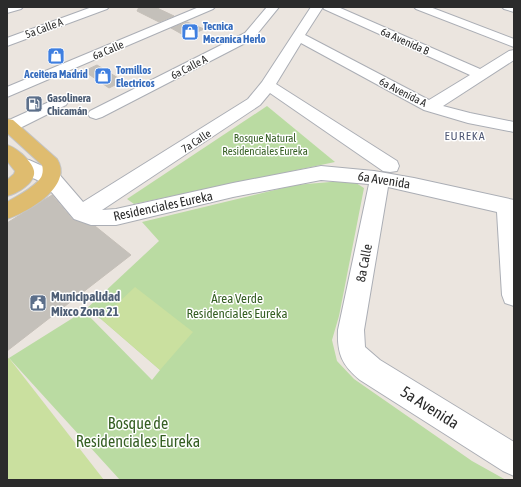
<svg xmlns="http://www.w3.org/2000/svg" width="521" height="487" font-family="'Asap Condensed',sans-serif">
  <rect width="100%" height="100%" fill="#ebe5df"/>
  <g fill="#badba2" fill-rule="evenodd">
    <polygon points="267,106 335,162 134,204 127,199"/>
    <path d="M342 181 356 183 364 188 339 316 332 340 337 361 354 379 472 461 506 480H120L9 358 84 311 159 241 142 222 295 185ZM85 312 101 319 160 370 152 380Z"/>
  </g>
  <g fill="#cae09f">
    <polygon points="135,287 193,332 160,370 101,319"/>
    <polygon points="9,358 104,480 7,480 7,359"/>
  </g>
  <g fill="#c4c0ba" stroke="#c6c0b9">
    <polygon points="139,7 155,7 174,16 159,22 137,11"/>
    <polygon points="187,22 204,29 187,37 171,28"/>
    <polygon points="97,65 123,81 109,88 84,71"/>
    <polygon points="52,195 73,220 95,226 131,255 7,351 7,223"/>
  </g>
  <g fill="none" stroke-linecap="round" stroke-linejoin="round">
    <g stroke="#abaeb5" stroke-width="2">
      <g id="minor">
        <polygon points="7,7 23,7 21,9 7,13"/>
        <polygon points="92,7 109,7 107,9 7,46 7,38"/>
        <polygon points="199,7 215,7 213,9 7,97 7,87"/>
        <polygon points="267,7 279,7 253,39 102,117 96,119 90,117 88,114 90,111 245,33"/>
        <path d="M311 7H338L480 69 509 51 514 50V60L443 106 470 113 514 122V132L468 123 424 110 301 43 276 84 397 161 399 166 397 171 390 172 383 171 270 93 260 105 102 210 116 209 233 183 321 166 374 171 414 178 514 200V306L505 303 502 295 497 212 388 187 364 330 365 347 380 360 514 442V476L503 471 360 380C342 365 337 354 338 330L369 184 321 180 233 197 116 225H91L74 219 44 183 15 170 13 165 15 160 22 159 29 160 58 173 83 202 248 99 262 82ZM323 7 324 9 470 75 429 100 305 35Z"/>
        <polygon points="414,7 430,7 514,39 514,47 416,9"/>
        <polygon points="502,7 514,7 514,12 504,9"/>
        <polygon points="60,97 66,99 68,102 66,105 16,130 7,130 7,121"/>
      </g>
    </g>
    <g stroke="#c4c4c4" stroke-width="2">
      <g id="major">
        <path d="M7 119 13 120 57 159C74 186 28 212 7 219V202C16 197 39 185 42 175 43 172 43 168 42 165L7 133Z"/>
        <path d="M7 145C14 147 18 151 23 155 27 159 33 165 34 171 36 183 16 194 7 196V180L14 174 15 171 7 161Z"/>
      </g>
    </g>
    <use href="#minor" fill="#fff" fill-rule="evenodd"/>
    <use href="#major" fill="#dfbc6f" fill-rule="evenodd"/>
  </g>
  <defs>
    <g id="shop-square" transform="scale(0.9)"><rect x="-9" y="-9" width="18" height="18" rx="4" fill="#3f7fe0" stroke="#fff"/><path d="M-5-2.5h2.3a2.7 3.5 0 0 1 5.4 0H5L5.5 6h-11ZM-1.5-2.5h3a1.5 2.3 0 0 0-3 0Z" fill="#fff"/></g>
    <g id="fuel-square" transform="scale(0.9)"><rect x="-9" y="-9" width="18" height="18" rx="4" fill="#5c6f8a" stroke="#fff"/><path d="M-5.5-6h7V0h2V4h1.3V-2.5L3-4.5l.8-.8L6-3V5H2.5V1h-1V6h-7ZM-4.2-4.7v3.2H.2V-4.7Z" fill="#fff"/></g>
    <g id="civic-square" transform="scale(0.9)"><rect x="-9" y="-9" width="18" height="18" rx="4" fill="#5c6f8a" stroke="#fff"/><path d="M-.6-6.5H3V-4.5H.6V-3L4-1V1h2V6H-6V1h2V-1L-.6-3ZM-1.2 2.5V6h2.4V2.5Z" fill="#fff"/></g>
  </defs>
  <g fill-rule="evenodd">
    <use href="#shop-square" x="190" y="32"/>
    <use href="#shop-square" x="56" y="56"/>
    <use href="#shop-square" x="103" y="76"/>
    <use href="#fuel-square" x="34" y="104"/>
    <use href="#civic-square" x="38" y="303"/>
  </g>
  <g text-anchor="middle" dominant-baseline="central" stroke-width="3" stroke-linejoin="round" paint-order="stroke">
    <g font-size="11" font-weight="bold" fill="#366cbe" stroke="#fff" text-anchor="start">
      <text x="203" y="26">Tecnica<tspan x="203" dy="13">Mecanica Herlo</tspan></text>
      <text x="116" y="70">Tornillos<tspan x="116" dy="13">Electricos</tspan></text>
      <text x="56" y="74" text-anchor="middle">Aceitera Madrid</text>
    </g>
    <g font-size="11" fill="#2b2b2b" stroke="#fff">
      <text transform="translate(44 28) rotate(-20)">5a Calle A</text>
      <text transform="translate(405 41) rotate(24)">6a Avenida B</text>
      <text transform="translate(108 50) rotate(-23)">6a Calle</text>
      <text transform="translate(189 67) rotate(-27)">6a Calle A</text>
      <text transform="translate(403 92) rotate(27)">6a Avenida A</text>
      <text transform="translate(196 141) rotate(-33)">7a Calle</text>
    </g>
    <g font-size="11" font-weight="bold" fill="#4e5e75" stroke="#fff" text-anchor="start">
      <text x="47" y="98">Gasolinera<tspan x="47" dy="13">Chicamán</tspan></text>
    </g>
    <g font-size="11" fill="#355f23" stroke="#fff">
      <text x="265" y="138">Bosque Natural<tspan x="265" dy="13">Residenciales Eureka</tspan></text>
    </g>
    <g font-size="12" letter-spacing="1" fill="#515a76" stroke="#fff">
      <text x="465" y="136">EUREKA</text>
    </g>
    <g font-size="13" fill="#2b2b2b" stroke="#fff">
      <text transform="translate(384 180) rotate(9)">6a Avenida</text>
      <text transform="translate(163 206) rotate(-12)">Residenciales Eureka</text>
      <text transform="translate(364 263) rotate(-79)">8a Calle</text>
    </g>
    <g font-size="13" font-weight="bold" fill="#4e5e75" stroke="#fff" text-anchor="start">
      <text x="51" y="296">Municipalidad<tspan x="51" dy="15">Mixco Zona 21</tspan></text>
    </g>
    <g font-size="13" fill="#355f23" stroke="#fff">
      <text x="237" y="298">Área Verde<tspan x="237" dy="15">Residenciales Eureka</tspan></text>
    </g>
    <g font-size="16" fill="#2b2b2b" stroke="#fff">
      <text transform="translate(430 407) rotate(32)">5a Avenida</text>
    </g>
    <g font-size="16" fill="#355f23" stroke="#fff">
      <text x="138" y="423">Bosque de<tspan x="138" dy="18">Residenciales Eureka</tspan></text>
    </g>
  </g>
  <rect width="521" height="487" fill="none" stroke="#2b2b2b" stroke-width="16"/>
</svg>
